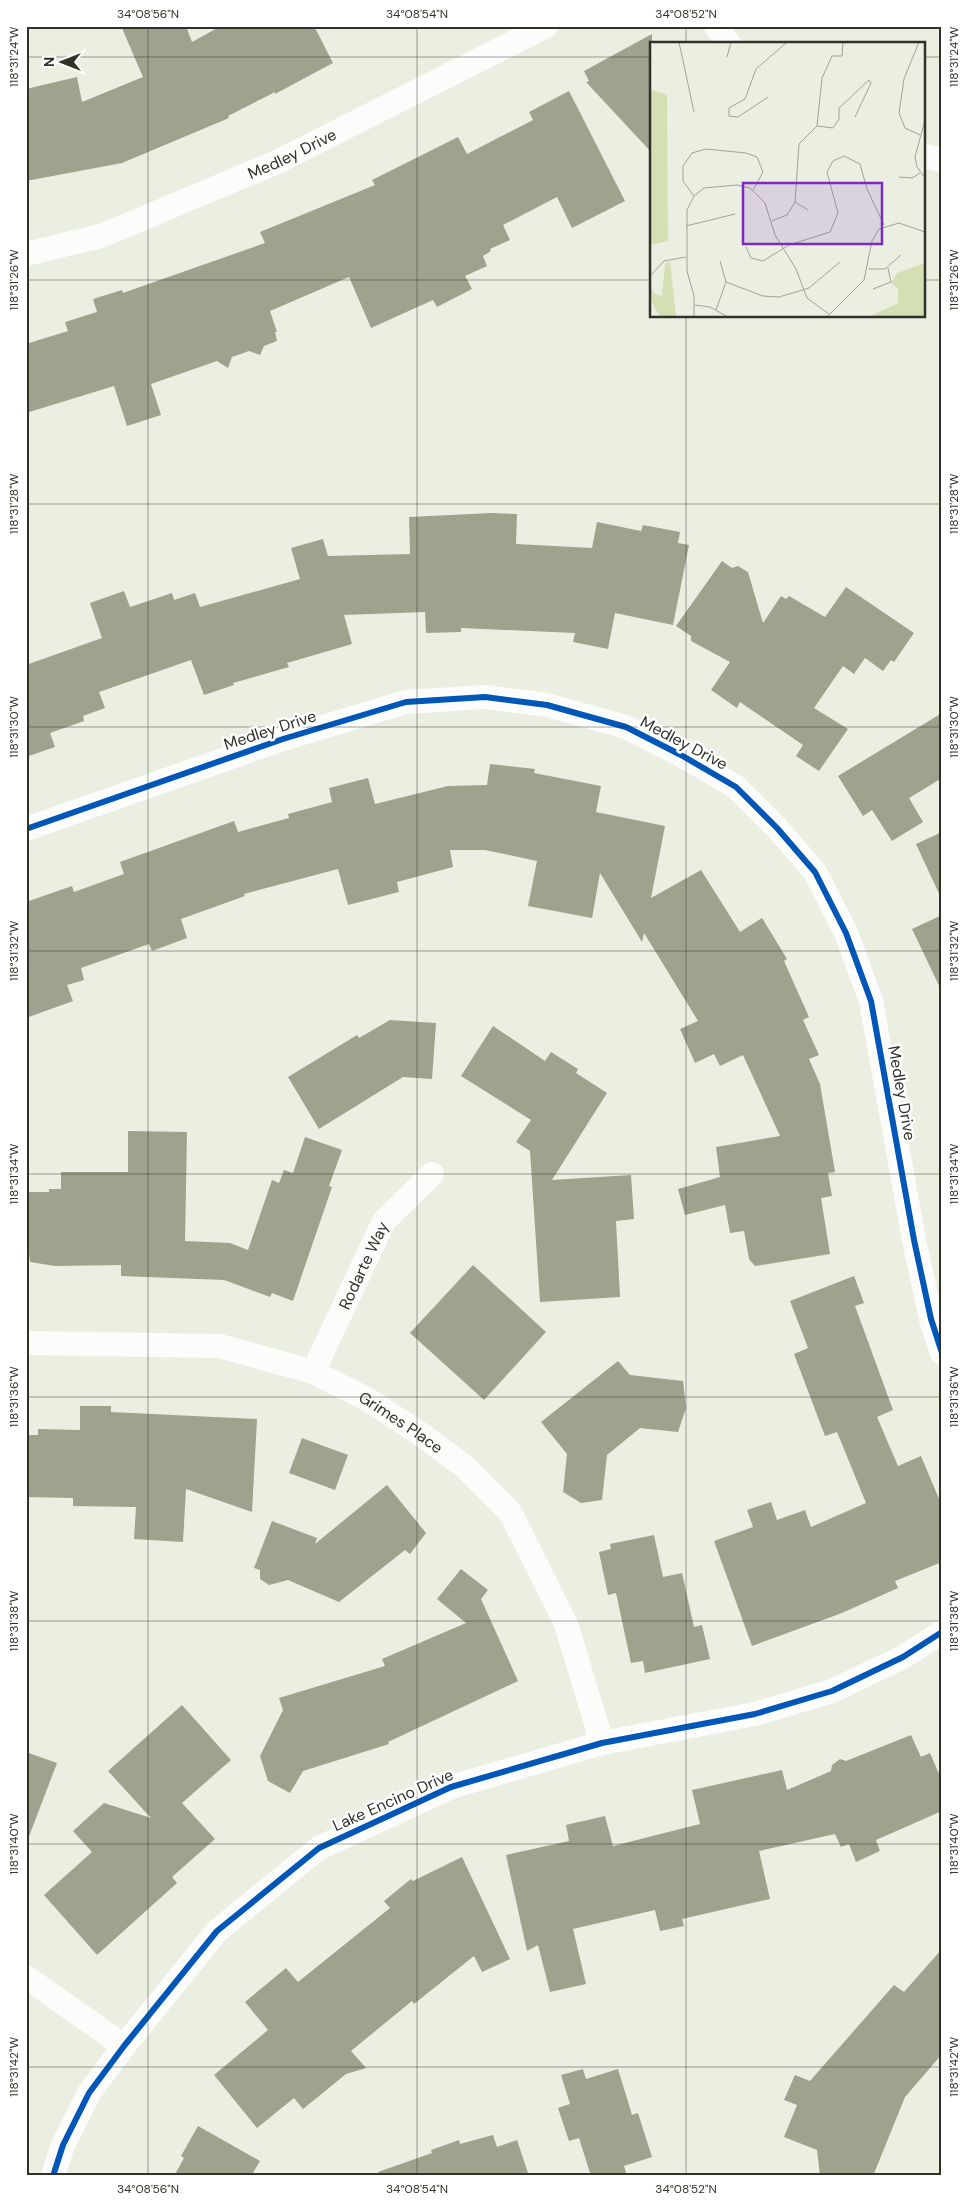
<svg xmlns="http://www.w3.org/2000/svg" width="968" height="2202" font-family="'DM Sans',sans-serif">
  <rect width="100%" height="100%" fill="#ebefe2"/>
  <g fill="#9da38d">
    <polygon points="121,26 186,26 192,42 221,26 314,26 333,63 275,94 275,92 228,116 229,118 122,163 26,181 26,89 77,77 82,102 143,77"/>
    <polygon points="652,34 652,153 586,82 589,81 584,71"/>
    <polygon points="569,91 625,201 572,228 557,197 503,225 510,240 490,249 491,251 483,256 487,266 465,276 472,289 437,307 433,300 371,328 349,277 270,311 277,332 275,332 277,341 264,346 260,355 249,351 232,357 228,368 217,361 151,384 161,415 127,426 114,386 26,413 26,344 68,331 65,322 97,312 93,299 122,290 123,293 265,243 260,232 375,185 372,180 458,137 467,154 533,120 529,112"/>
    <polygon points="491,513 517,514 516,544 592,548 597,522 641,531 643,525 680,532 678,543 689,545 673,625 615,613 608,649 573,642 575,633 461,628 461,632 426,633 425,612 344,615 352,644 287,663 289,667 233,683 234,685 204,695 191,660 99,692 105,708 83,716 84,721 50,733 55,747 26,757 26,665 102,638 90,603 124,591 130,607 172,593 174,600 195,593 200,607 300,579 291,548 323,539 328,556 410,554 409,517"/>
    <polygon points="722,561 732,568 738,566 748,572 763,623 781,596 786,599 789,596 825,617 846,587 914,633 894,662 891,660 883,671 865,658 854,674 843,666 814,708 848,729 819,771 796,756 803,745 740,702 737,708 711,690 730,662 691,641 691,636 676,626"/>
    <polygon points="942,713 942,778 909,798 923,822 892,841 872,810 863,816 838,776"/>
    <polygon points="490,764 535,769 534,773 601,786 596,812 665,826 651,898 701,870 740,932 762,918 787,959 784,961 809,1017 803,1020 819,1055 809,1059 820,1084 835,1172 828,1173 832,1196 821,1198 830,1254 755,1266 749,1259 744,1231 730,1233 725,1205 685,1215 678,1189 720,1177 716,1147 780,1136 743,1055 720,1066 714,1054 695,1063 680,1029 698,1021 644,933 642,942 600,873 592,918 528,906 537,861 485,850 450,850 453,867 397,882 399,892 348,905 338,869 244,894 245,896 181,919 187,938 152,951 149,944 81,968 84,980 67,985 73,1001 26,1018 26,902 72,886 74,892 124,874 120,862 234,821 238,832 289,818 288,814 332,802 329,788 368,778 375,804 448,786 487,785"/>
    <polygon points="942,832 942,900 916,844"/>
    <polygon points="942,915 942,992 912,929"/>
    <polygon points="390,1020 436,1023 432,1079 403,1077 319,1129 288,1077 357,1035 359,1038"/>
    <polygon points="493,1026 545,1061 551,1052 578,1069 576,1073 607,1093 552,1180 631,1175 634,1219 616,1221 620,1297 540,1302 530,1151 516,1142 531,1120 461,1076"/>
    <polygon points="128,1131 187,1132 185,1241 230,1243 248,1250 272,1180 279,1183 284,1170 293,1173 305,1137 342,1150 329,1186 332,1187 293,1301 272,1293 270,1297 224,1280 121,1276 121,1265 55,1266 30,1262 29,1253 26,1253 26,1192 49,1192 49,1189 61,1189 61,1172 128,1172"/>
    <polygon points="473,1265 546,1332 484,1400 410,1333"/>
    <polygon points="854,1276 864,1303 855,1306 893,1410 877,1417 898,1466 921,1456 942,1506 942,1562 895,1581 898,1588 842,1613 752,1646 714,1541 753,1527 747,1510 771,1502 777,1520 805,1510 811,1527 866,1503 837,1432 825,1436 794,1354 808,1348 790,1301"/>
    <polygon points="618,1361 630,1375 683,1381 686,1408 678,1432 640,1428 607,1455 602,1500 581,1503 563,1492 567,1454 541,1422"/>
    <polygon points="80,1406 111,1406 111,1412 257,1419 252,1512 186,1489 183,1542 134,1539 136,1507 73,1506 73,1498 26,1497 26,1435 38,1435 38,1429 80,1430"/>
    <polygon points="302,1438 348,1455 335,1490 289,1473"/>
    <polygon points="387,1485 426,1533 410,1554 405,1550 339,1602 288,1580 269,1585 260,1579 260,1570 254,1568 272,1521 317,1538 315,1544"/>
    <polygon points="654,1535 663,1577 682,1573 694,1627 702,1625 710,1659 645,1673 643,1661 631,1663 616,1593 608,1595 599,1552 611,1549 610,1544"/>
    <polygon points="461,1569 488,1590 481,1599 518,1681 388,1742 389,1744 303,1771 290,1793 268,1781 260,1756 283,1710 279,1698 385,1666 382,1659 466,1623 437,1599"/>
    <polygon points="182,1705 231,1760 182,1803 215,1839 172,1877 177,1883 97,1955 44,1895 92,1852 73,1831 104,1803 151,1818 108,1771"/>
    <polygon points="911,1735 921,1757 930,1753 942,1781 942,1811 876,1840 880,1851 856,1862 849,1844 841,1847 835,1834 759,1851 770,1899 682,1919 684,1926 660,1931 655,1910 573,1929 586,1984 550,1992 538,1945 527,1951 506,1855 569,1841 566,1825 605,1816 613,1846 700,1824 692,1790 782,1770 787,1790 831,1771 832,1765 840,1759 846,1761"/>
    <polygon points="26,1752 57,1763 28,1839 26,1839"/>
    <polygon points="462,1857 510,1959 482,1972 474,1956 414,2004 412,2001 351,2051 366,2068 346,2074 303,2109 294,2098 257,2128 214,2075 268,2030 245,2002 286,1968 298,1982 390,1908 384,1901 411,1879 413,1881"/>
    <polygon points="942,1949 942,2054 905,2097 873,2176 820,2176 817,2150 784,2137 797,2105 784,2100 795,2075 810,2081 894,1985 904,1992"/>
    <polygon points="583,2069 586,2079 618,2069 632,2115 638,2113 652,2157 624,2166 627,2176 591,2176 579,2138 569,2141 558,2108 570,2104 561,2075"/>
    <polygon points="198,2126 260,2161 251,2176 174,2176 184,2158 181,2156"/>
    <polygon points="493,2135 497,2147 517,2140 529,2176 379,2176 378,2172 432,2153 431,2150 459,2140 460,2144"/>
  </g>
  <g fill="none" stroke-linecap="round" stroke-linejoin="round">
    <g stroke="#fcfdfb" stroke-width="24">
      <polyline points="716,26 729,44"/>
      <polyline points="924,156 942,160"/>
      <path id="s1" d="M26 254 101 236 277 162 546 26"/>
      <polyline points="26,829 283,739 406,702 485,697 547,705 626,727 681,755 736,787 777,828 815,872 846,933 871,1001 914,1240 931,1319 942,1353"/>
      <path id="s2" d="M26 1343 220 1346 313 1372 367 1399 419 1433 465 1467 510 1512 566 1624 602 1743"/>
      <path id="s3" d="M313 1372 384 1221 432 1174"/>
      <polyline points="26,1977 124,2046"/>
      <polyline points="53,2176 63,2145 89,2093 124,2046 217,1931 319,1848 451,1787 602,1743 755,1714 832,1691 903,1657 942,1632"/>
    </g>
    <g stroke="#fff" stroke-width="9">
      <g id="cycleway">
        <polyline points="26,829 283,739 406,702 485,697 547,705 626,727 681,755 736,787 777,828 815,872 846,933 871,1001 914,1240 931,1319 942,1353"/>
        <polyline points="53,2176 63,2145 89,2093 124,2046 217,1931 319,1848 451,1787 602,1743 755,1714 832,1691 903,1657 942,1632"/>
      </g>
    </g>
    <use href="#cycleway" stroke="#0057b8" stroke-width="6"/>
  </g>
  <path fill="none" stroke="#2f3229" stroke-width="1" stroke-opacity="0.45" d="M148 26V2176M417 26V2176M686 26V44M26 57H652M924 57H942M26 280H652M924 280H942M686 316V2176M26 504H942M26 727H942M26 951H942M26 1174H942M26 1397H942M26 1621H942M26 1844H942M26 2067H942"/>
  <g text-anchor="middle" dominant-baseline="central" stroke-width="5" stroke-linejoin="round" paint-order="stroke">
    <g font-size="16" fill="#2f3229" stroke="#fff">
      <text stroke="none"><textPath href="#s1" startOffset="285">Medley Drive</textPath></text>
      <text transform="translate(270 730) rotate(-18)">Medley Drive</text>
      <text transform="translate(684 743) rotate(28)">Medley Drive</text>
      <text transform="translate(902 1093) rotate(80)">Medley Drive</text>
      <text stroke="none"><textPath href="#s3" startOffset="118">Rodarte Way</textPath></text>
      <text stroke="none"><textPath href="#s2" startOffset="392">Grimes Place</textPath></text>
      <text transform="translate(393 1800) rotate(-24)">Lake Encino Drive</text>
    </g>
  </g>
  <g transform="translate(650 42)">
    <rect width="275" height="275" fill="#ebefe2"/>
    <path d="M0 47 17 53 18 199 0 203ZM20 219 26 275H10L0 257V243L5 252 12 254 15 222ZM275 221V275H219L248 261V246L241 241 247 231Z" fill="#d4e0b4"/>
    <path fill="none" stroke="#a0a398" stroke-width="1" d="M29 0 44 70M269 0 254 37 249 71 255 86 270 93M182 14H192L193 0M77 15 81 0M118 55 88 75 79 74V66L95 57 106 27 137 0M275 78 265 115 267 125 275 136M167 84 183 86 189 77V66L219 38 221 41 205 75M249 135 262 136 270 131M44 154 33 139V124L42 111 56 107 96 111 107 115 113 130 103 148M145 160 158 168M122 179 137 173 145 160 149 102 167 84 172 36 182 14M36 184 85 172M96 205 101 216 113 219 139 203 180 190 188 171 177 130 183 119 194 114 210 122 217 147 234 183M219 227H235L251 213M0 234 14 219 36 215M76 240 113 254 129 255 159 246 190 220M223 247 241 240 238 226M45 263 60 265 78 275M66 268 76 240 70 219M44 275V254L37 229V168L44 154 54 146 87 143 100 146 115 161 125 193 146 227 157 256 179 272M177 275 214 238 222 199 229 187 249 181 275 190"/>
    <path fill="#7b2cbf" fill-opacity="0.15" stroke="#7b2cbf" stroke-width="2.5" d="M93 141H232V202H93Z"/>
    <rect width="275" height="275" fill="none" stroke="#2f3229" stroke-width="2.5"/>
  </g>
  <rect width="968" height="2202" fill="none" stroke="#ffffff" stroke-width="55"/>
  <g transform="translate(62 62) rotate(270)" stroke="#ffffff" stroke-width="4" paint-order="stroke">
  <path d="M0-4L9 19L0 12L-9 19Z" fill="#2f3229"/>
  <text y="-8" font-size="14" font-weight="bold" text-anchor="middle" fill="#2f3229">N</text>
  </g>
  <rect x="28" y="28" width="912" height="2146" fill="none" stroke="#2f3229" stroke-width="2"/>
  <g font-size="12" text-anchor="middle" fill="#2f3229">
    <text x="148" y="18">34°08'56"N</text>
    <text x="417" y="18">34°08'54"N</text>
    <text x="686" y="18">34°08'52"N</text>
    <text transform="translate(954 57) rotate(-90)" y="4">118°31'24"W</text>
    <text transform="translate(14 57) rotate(-90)" y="4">118°31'24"W</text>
    <text transform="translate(954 280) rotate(-90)" y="4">118°31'26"W</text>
    <text transform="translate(14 280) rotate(-90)" y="4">118°31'26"W</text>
    <text transform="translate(954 504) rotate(-90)" y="4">118°31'28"W</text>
    <text transform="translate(14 504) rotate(-90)" y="4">118°31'28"W</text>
    <text transform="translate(954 727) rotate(-90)" y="4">118°31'30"W</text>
    <text transform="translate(14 727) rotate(-90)" y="4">118°31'30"W</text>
    <text transform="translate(954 951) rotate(-90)" y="4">118°31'32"W</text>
    <text transform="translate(14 951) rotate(-90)" y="4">118°31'32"W</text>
    <text transform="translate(954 1174) rotate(-90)" y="4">118°31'34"W</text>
    <text transform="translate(14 1174) rotate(-90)" y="4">118°31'34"W</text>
    <text transform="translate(14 1397) rotate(-90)" y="4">118°31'36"W</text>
    <text transform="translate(954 1397) rotate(-90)" y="4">118°31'36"W</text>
    <text transform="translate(14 1621) rotate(-90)" y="4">118°31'38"W</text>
    <text transform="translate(954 1621) rotate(-90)" y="4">118°31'38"W</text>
    <text transform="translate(14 1844) rotate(-90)" y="4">118°31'40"W</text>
    <text transform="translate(954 1844) rotate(-90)" y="4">118°31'40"W</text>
    <text transform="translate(14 2067) rotate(-90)" y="4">118°31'42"W</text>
    <text transform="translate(954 2067) rotate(-90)" y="4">118°31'42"W</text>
    <text x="148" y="2193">34°08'56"N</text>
    <text x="417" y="2193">34°08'54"N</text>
    <text x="686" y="2193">34°08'52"N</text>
  </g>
</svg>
